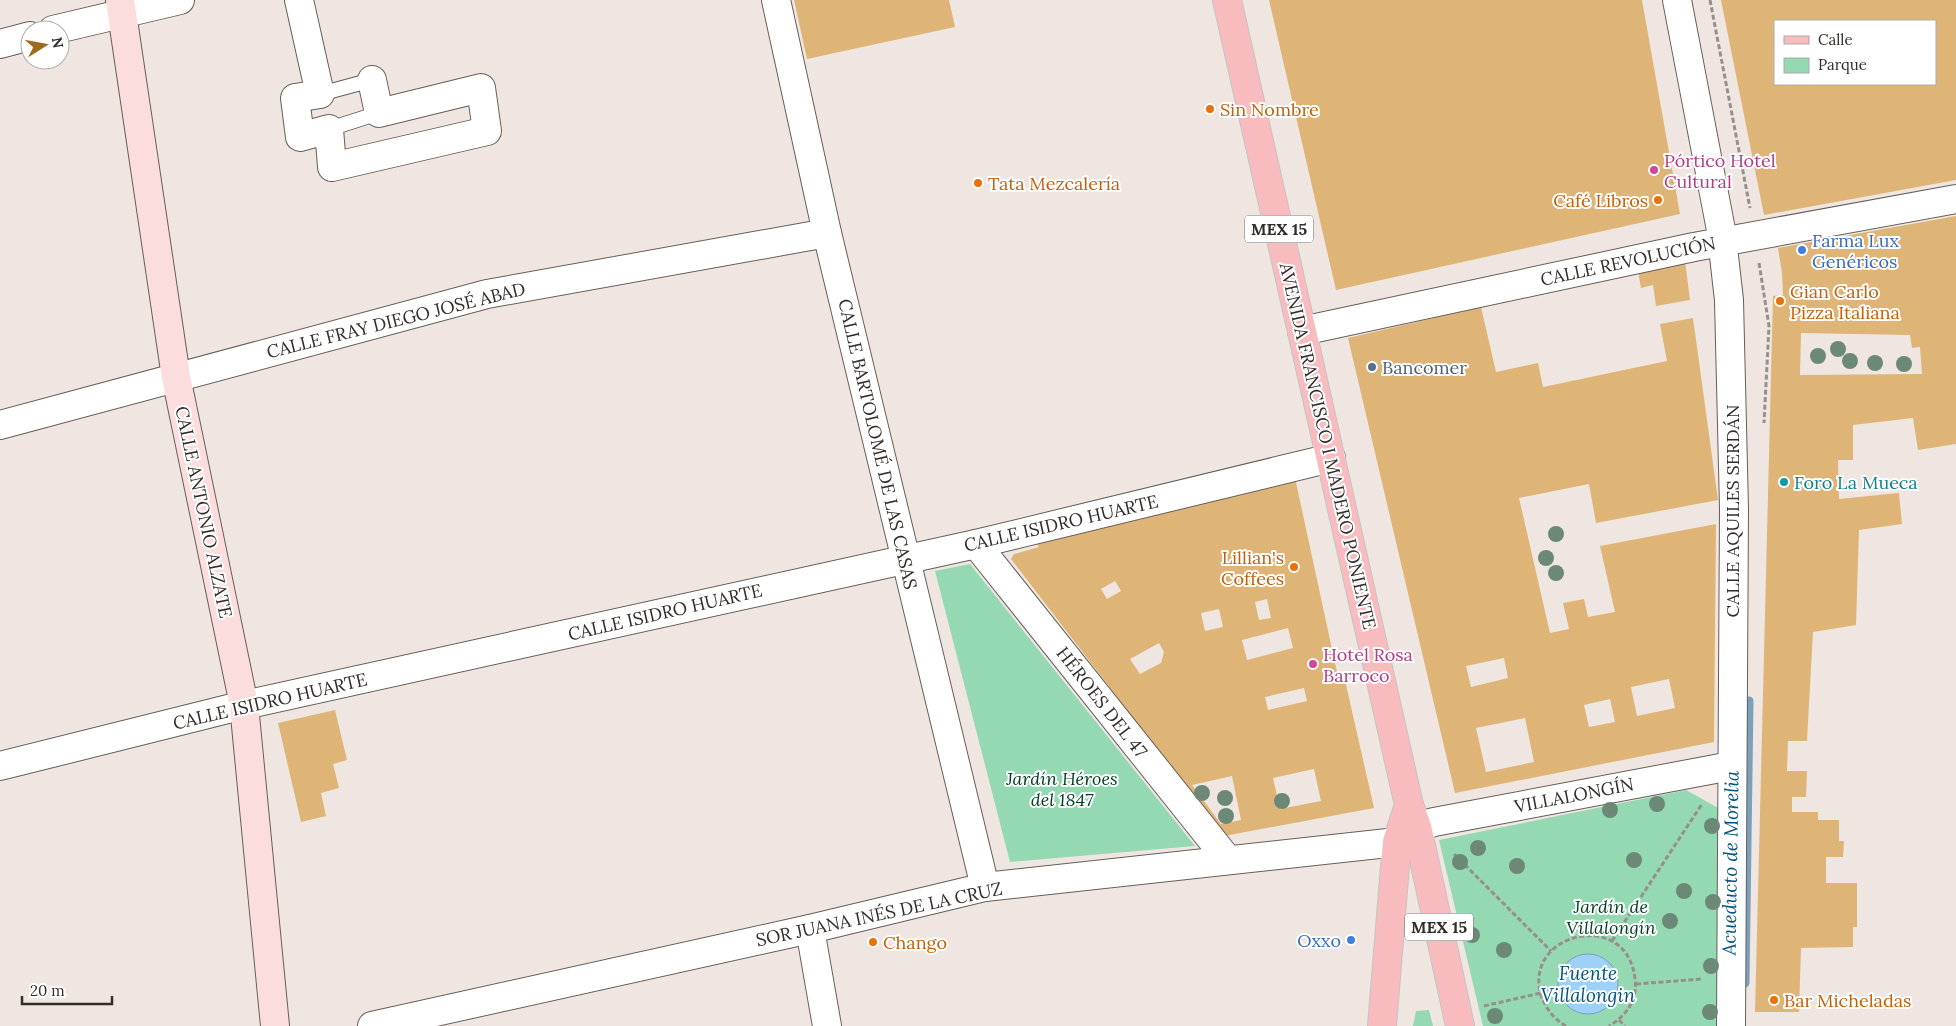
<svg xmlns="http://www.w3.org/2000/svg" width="1956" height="1026" font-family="Lora,serif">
  <rect width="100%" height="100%" fill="#efe6e1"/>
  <g fill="#94d9b1">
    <polygon points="970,564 1195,846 1010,862 935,571"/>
    <polygon points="1686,790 1720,809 1720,1026 1483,1026 1439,840"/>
    <polygon points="1429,1010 1433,1026 1413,1026 1416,1011"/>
  </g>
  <circle fill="#9ed1f7" stroke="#7da0ba" cx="1588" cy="984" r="30"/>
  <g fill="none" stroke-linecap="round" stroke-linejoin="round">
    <polyline stroke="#7da0ba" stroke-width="9" points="1745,983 1749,701"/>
  </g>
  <g fill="#deb576" fill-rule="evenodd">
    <polygon points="794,0 949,0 955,27 807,59"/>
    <polygon points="1269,0 1642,0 1680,214 1336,290"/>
    <path d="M1721 0H1956V180L1764 215ZM1775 21H1935V84H1775Z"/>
    <path d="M1956 216V444L1918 450 1913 418 1853 425V460H1838L1839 499 1899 493 1902 524 1859 530 1856 625 1813 632 1807 741H1788L1787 771H1807L1806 797H1792V812H1818V820H1839V841H1844L1843 857H1826V883H1857V927H1853V947L1801 948 1799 1012H1755L1773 296 1783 295 1782 273 1778 248ZM1801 333 1910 335 1912 348 1920 347 1922 374 1800 375Z"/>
    <polygon points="1685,261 1690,300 1656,306 1653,285 1641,288 1638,271"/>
    <path d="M1481 307 1496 372 1538 363 1543 387 1667 361 1660 324 1693 318 1718 500 1596 523 1589 484 1519 498 1550 633 1569 629 1563 603 1584 599 1588 617 1615 612 1600 546 1716 524 1714 742 1455 793 1348 338ZM1504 658 1508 678 1471 687 1466 666ZM1669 679 1675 708 1637 716 1631 687ZM1610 699 1615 722 1589 727 1584 705ZM1525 718 1534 762 1486 772 1476 728Z"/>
    <path d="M1294 473 1338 677 1344 676 1374 808 1224 836 1011 559 1014 554 1039 547 1028 532ZM1115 581 1121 591 1107 599 1101 589ZM1267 599 1271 618 1259 620 1255 602ZM1219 609 1223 627 1205 631 1201 613ZM1288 628 1293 648 1247 660 1242 640ZM1159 643 1164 652 1161 663 1140 674 1130 659ZM1304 688 1307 701 1268 710 1265 697ZM1314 769 1321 801 1280 809 1273 778ZM1232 776 1241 820 1221 824 1192 785Z"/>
    <polygon points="335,710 347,760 333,764 339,788 321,793 326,816 301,822 278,723"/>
  </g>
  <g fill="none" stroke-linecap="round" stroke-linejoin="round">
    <g stroke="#665e5a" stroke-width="16">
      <g id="lane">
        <polyline points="320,94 372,80"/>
        <polyline points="329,129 379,113"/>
      </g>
    </g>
    <g stroke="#665e5a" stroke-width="30">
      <g id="street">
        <polyline points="299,0 320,94 295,98 300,137 329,129 332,167 487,131 481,88 379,113 372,80"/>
        <polyline points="776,0 827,233 985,887"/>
        <polyline points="1677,0 1721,230 1729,300 1734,509 1731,1026"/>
        <polyline points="53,30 180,0"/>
        <polyline points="0,44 30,36"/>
        <polyline points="1302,331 1694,247 1956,199"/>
        <polyline points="0,425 487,294 827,233"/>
        <polyline points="976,544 1228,860"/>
        <polyline points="0,766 244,705 976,544 1331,458"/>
        <polyline points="810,929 827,1026"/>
        <polyline points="372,1026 810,929 985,887 1397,842 1417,827 1434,822 1731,766"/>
      </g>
    </g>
    <g stroke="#665e5a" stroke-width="30">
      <polyline id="secondary" points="120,0 176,377 244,705 275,1026"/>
    </g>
    <g stroke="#c5c4c4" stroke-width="30">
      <g id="primary">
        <polyline points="1227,0 1409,805 1417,827 1460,1026"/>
        <polyline points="1382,1026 1397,842 1409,805"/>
      </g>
    </g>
    <g stroke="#96908d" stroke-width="3" stroke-dasharray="5 2.5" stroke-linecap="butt">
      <polyline points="1710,0 1750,208"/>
      <polyline points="1759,263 1769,326 1764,423"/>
      <polyline points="1454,854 1551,951"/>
      <polyline points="1612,941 1702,804"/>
      <polyline points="1636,984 1702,979"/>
      <polyline points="1484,1006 1541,993"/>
      <polyline points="1619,1020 1625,1026"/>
      <path d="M1566 1026C1555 1020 1547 1010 1542 998 1519 934 1627 906 1635 979 1638 1000 1626 1016 1609 1026"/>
    </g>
    <use href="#lane" stroke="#fff" stroke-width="14"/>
    <use href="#street" stroke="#fff" stroke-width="28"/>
    <use href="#secondary" stroke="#fcddde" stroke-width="28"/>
    <use href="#primary" stroke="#f8bbbe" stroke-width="28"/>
  </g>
  <g fill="#6c8978">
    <circle cx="1838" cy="349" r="8"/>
    <circle cx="1818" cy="356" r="8"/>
    <circle cx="1850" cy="361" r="8"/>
    <circle cx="1875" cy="363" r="8"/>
    <circle cx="1904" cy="364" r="8"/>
    <circle cx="1556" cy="534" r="8"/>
    <circle cx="1546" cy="558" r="8"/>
    <circle cx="1556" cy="573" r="8"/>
    <circle cx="1202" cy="793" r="8"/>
    <circle cx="1225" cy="798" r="8"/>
    <circle cx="1282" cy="801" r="8"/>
    <circle cx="1657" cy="804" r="8"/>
    <circle cx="1610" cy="810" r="8"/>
    <circle cx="1226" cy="816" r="8"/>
    <circle cx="1712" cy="826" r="8"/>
    <circle cx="1478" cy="848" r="8"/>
    <circle cx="1634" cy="860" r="8"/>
    <circle cx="1460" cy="862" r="8"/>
    <circle cx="1517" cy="866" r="8"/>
    <circle cx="1684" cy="891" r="8"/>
    <circle cx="1713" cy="902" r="8"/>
    <circle cx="1670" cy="921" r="8"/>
    <circle cx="1472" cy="935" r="8"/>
    <circle cx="1504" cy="950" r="8"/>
    <circle cx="1711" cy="966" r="8"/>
    <circle cx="1710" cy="1012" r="8"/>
    <circle cx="1495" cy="1016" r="8"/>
  </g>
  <g fill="#e8710a" stroke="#fff" stroke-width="2">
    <circle cx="1210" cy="109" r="5"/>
    <circle cx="978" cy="183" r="5"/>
    <circle cx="1658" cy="200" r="5"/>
    <circle cx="1780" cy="301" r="5"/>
    <circle cx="1294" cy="567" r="5"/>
    <circle cx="873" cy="942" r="5"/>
    <circle cx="1774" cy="1000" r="5"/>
  </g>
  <g fill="#d1479c" stroke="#fff" stroke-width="2">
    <circle cx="1654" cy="170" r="5"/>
    <circle cx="1313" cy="664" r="5"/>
  </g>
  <g fill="#3f7fe0" stroke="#fff" stroke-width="2">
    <circle cx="1802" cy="250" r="5"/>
    <circle cx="1351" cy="940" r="5"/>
  </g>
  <circle fill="#5c6f8a" stroke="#fff" stroke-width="2" cx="1372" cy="367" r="5"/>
  <circle fill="#0f9aa8" stroke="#fff" stroke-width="2" cx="1784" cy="482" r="5"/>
  <g text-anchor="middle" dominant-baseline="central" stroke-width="4" stroke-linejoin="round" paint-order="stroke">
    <g fill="#fff" stroke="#6e6c6b" stroke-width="1">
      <rect x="1245" y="215.5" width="68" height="27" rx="4"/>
      <rect x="1405" y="913.5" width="68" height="27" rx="4"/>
    </g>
    <g font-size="16" font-weight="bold" fill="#302d2b">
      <text x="1279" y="229">MEX 15</text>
      <text x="1439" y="927">MEX 15</text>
    </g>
    <g font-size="18" fill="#c56008" stroke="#fff" text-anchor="start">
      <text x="1220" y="109">Sin Nombre</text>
      <text x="988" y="183">Tata Mezcalería</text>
      <text x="1648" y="200" text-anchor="end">Café Libros</text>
      <text x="1790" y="291">Gian Carlo<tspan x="1790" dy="21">Pizza Italiana</tspan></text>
      <text x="1284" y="557" text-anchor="end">Lillian's<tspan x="1284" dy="21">Coffees</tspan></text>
      <text x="883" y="942">Chango</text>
      <text x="1784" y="1000">Bar Micheladas</text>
    </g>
    <g font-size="18" fill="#b23c85" stroke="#fff" text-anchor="start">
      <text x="1664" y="160">Pórtico Hotel<tspan x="1664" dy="21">Cultural</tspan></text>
      <text x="1323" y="654">Hotel Rosa<tspan x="1323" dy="21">Barroco</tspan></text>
    </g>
    <g font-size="18" fill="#366cbe" stroke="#fff" text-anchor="start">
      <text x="1812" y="240">Farma Lux<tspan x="1812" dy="21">Genéricos</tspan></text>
      <text x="1341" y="940" text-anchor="end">Oxxo</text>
    </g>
    <g font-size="18" fill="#302d2b" stroke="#fff">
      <text transform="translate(1628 261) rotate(-12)">CALLE REVOLUCIÓN</text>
      <text transform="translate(396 320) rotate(-14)">CALLE FRAY DIEGO JOSÉ ABAD</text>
      <text transform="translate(878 444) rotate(77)">CALLE BARTOLOMÉ DE LAS CASAS</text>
      <text transform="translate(1328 446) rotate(77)">AVENIDA FRANCISCO I MADERO PONIENTE</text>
      <text transform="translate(1732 511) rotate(-90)">CALLE AQUILES SERDÁN</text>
      <text transform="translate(204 512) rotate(78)">CALLE ANTONIO ALZATE</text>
      <text transform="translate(1061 523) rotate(-13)">CALLE ISIDRO HUARTE</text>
      <text transform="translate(665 612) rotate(-13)">CALLE ISIDRO HUARTE</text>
      <text transform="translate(270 701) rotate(-13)">CALLE ISIDRO HUARTE</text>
      <text transform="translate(1102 702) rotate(52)">HÉROES DEL 47</text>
      <text transform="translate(1574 795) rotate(-11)">VILLALONGÍN</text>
      <text transform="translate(879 914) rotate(-12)">SOR JUANA INÉS DE LA CRUZ</text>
    </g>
    <g font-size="18" fill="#4e5e75" stroke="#fff" text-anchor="start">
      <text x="1382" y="367">Bancomer</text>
    </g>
    <g font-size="18" fill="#0d838f" stroke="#fff" text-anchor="start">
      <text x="1794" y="482">Foro La Mueca</text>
    </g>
    <g font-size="18" font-style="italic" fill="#013d23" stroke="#fff">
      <text x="1062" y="778">Jardín Héroes<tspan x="1062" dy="21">del 1847</tspan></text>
      <text x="1611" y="906">Jardín de<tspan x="1611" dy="21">Villalongín</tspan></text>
    </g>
    <g font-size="19" font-style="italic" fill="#02547f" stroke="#fff">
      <text transform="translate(1730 863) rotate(-89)">Acueducto de Morelia</text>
      <text x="1588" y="973">Fuente<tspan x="1588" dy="22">Villalongin</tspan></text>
    </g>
  </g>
  <rect x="1774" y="20" width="162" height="65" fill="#ffffff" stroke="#acabaa"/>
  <rect x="1784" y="36" width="25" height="8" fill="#f8bbbe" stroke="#acabaa"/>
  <text x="1818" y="45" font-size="15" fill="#302d2b">Calle</text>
  <rect x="1784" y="58" width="25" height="15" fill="#94d9b1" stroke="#acabaa"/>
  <text x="1818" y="70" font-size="15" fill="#302d2b">Parque</text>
  <g transform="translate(45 45) rotate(79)"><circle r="24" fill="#ffffff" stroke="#acabaa"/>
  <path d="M0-4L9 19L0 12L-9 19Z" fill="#9d6c20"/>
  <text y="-8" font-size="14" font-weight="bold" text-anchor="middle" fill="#302d2b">N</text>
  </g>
  <path d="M22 996v8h90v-8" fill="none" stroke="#302d2b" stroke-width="2.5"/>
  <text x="30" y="996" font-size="15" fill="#302d2b" stroke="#ffffff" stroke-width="4" paint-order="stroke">20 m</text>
</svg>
